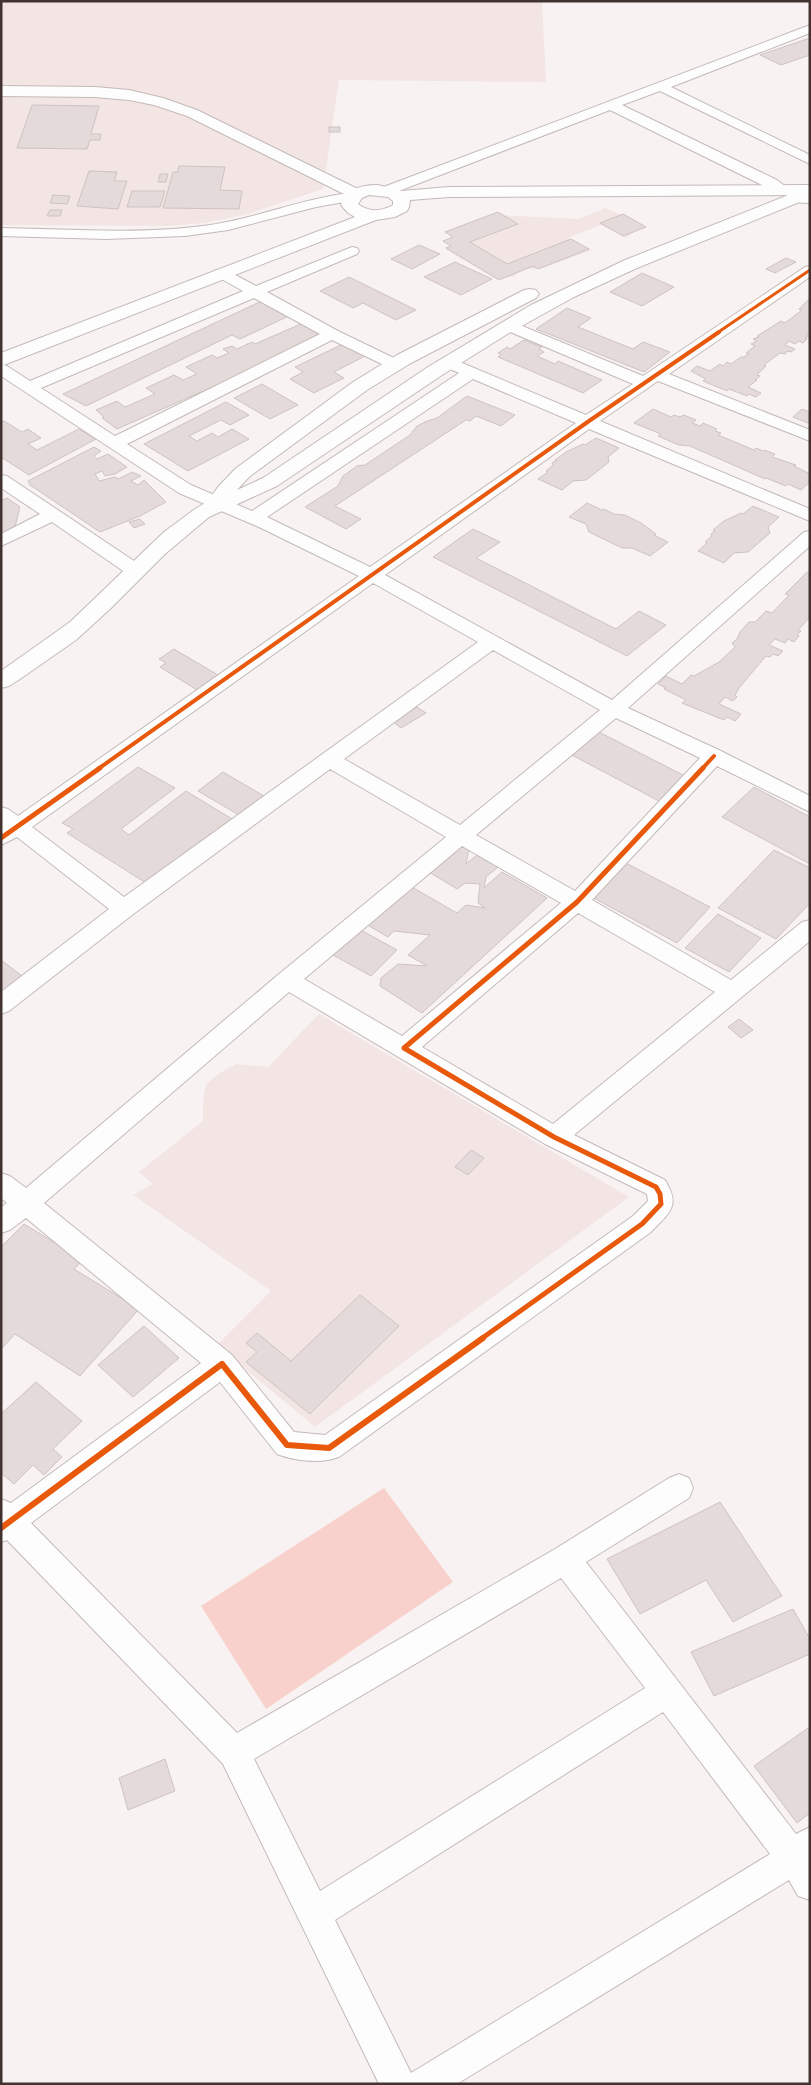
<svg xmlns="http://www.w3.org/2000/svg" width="811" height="2085" font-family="Signika,sans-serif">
  <rect width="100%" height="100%" fill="#f8f3f2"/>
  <g fill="#f3e5e3">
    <polygon points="1,1 542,1 546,82 339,80 323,189 248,214 204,223 169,226 1,225"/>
    <polygon points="605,208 644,225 626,238 601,225 568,238 592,250 540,269 520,269 514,277 490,275 445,249 455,244 452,235 445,232 483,217 487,219 498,215 579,219"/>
    <polygon points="319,1014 629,1197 315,1427 217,1345 271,1291 133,1195 153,1184 139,1172 203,1121 203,1102 206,1084 220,1073 236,1064 268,1067"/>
  </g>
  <polygon fill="#f9d1cc" points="384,1488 453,1582 266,1709 201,1606"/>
  <g fill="#e4dad9" stroke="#cdc3c2">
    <polygon points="810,38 810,55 781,65 760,55"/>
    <polygon points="32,105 99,106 91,134 101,134 100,140 90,140 87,149 17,148"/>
    <rect x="329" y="127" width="11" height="5"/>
    <polygon points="179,166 225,167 220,190 242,191 239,209 163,208 173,172 178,172"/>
    <polygon points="89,171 117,172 114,181 127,181 118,209 77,206"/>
    <polygon points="160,174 168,174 166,182 158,182"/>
    <polygon points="132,191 165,191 160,207 127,207"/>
    <polygon points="53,195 70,196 67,204 50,203"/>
    <polygon points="50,210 62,210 60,216 47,216"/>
    <polygon points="498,212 518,224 470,242 507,264 571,239 589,249 538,269 533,266 499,280 446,248 451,246 443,241 453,237 445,232"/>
    <polygon points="623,214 646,227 623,236 600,223"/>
    <polygon points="419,245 440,254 412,269 391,259"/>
    <polygon points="786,258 796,262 775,273 766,269"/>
    <polygon points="455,262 492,279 461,295 424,277"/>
    <polygon points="642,273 674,287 642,306 610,292"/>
    <polygon points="349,277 416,310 396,320 363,303 353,308 320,291"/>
    <polygon points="810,298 810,331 806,334 809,336 805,338 807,339 803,343 799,341 795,344 789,341 785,345 795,349 791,352 787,351 785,354 780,353 764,365 766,366 757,375 760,376 755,380 757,380 748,387 761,393 756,397 749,394 747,396 729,389 727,391 703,381 706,379 691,371 697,366 710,371 720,364 723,366 727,362 731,364 741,357 744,357 749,354 746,353 755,346 751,344 757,341 753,339 759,337 757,336 781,321 785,323 802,310 799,309"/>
    <polygon points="266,299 293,314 240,339 232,335 86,406 63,394"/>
    <polygon points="567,308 591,318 578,327 633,349 643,342 670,352 644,372 536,329"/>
    <polygon points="303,323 323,335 299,349 117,429 102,418 104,417 96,410 117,401 125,407 155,394 146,388 174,375 183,380 197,374 186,367 212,355 217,358 229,353 223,349 232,346 237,349 252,342 255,344"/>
    <polygon points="524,340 542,347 539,349 544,352 537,356 555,364 558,361 602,380 583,393 498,357 501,354 498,353 507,347 510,349"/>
    <polygon points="345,343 367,355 334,372 344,378 314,393 290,379 303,372 295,367"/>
    <polygon points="262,384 298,405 270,419 234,398"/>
    <polygon points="467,396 515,415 501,426 476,416 470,421 466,420 335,506 361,519 346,529 305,507 338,486 343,476 357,466 365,465 410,435 417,426 427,421 437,418"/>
    <polygon points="226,402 249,415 230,425 221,420 189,436 197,441 212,433 218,437 232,429 249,439 188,471 144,444"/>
    <polygon points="653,409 671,417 674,415 680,417 684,415 696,420 692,423 700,426 703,423 717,429 715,431 721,433 718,435 754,450 756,448 763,451 764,450 775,454 772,457 796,465 794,466 810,474 810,482 801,490 788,484 786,486 766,478 765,479 690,446 679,445 658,436 661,434 634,423"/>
    <polygon points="802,409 810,412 810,424 793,417"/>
    <polygon points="4,421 22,432 28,429 41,438 28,444 37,450 79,429 96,439 29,475 1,457 1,422"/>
    <polygon points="596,438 619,448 608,457 609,462 586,480 573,481 562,490 538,479 548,472 546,471 553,465 552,463 557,460 555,460 566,452 583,444 585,445"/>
    <polygon points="94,447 101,451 94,456 97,459 108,454 127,467 115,474 105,476 102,471 95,474 99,481 115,477 118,479 132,472 141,476 131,481 138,485 144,480 166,502 140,516 100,532 30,485 28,481"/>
    <polygon points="7,498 20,507 15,527 1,534 1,501"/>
    <polygon points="587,503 602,510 604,509 614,514 625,515 641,523 656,534 654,535 668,542 650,556 632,548 622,548 589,532 586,524 569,517"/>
    <polygon points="753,506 779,517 768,527 770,533 748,552 734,553 724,563 698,551 707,543 705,542 712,536 711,534 715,531 713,530 724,521 741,513 743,514"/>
    <polygon points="140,519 145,524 134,528 129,522"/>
    <polygon points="473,529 500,542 476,558 616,629 639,611 666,625 627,656 433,557"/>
    <polygon points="807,572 810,572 810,617 798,630 801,631 797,635 799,636 794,642 788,639 785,643 775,639 769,645 783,651 778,656 773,654 770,657 766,656 739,688 735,695 737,697 733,701 725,697 719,704 741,714 735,721 727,717 724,720 682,703 686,700 664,689 666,688 658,684 666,676 682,684 691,675 694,676 719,662 735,647 732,643 737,639 740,632 749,622 755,622 766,611 772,613 789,595 785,594"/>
    <polygon points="174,649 218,675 197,690 160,667 166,663 159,659"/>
    <polygon points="417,707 426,713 401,728 392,721"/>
    <polygon points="595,730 685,776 659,801 568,753"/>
    <polygon points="138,767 175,788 121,829 129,835 186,791 237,822 154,888 67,833 73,829 62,823"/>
    <polygon points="223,772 264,796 239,815 198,791"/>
    <polygon points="754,787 810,817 810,864 722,817"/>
    <polygon points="460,842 469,848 466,864 477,855 498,867 486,877 484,888 502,872 547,898 422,1013 380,986 381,978 398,964 427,966 408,955 430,935 394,931 388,937 366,924 410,886 457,913 466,905 485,908 478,903 480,884 465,883 457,889 429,872"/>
    <polygon points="774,850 810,868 810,903 776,939 718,908"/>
    <polygon points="624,862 710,907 677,943 590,896"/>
    <polygon points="718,914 761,938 729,972 685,948"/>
    <polygon points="359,929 397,950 371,976 333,955"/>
    <polygon points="1,960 25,978 1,996"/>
    <polygon points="739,1019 753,1030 741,1038 728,1027"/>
    <polygon points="471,1150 484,1158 468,1175 455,1167"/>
    <polygon points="24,1224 83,1260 74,1269 139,1309 80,1376 15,1334 1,1349 1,1247"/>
    <polygon points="360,1295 399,1326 310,1414 246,1362 257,1352 246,1343 257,1333 291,1361"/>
    <polygon points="144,1326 179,1358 133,1397 98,1365"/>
    <polygon points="36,1382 82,1421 53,1449 62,1457 44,1475 33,1465 14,1484 1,1473 1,1414"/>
    <polygon points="720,1502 782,1596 733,1622 706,1580 640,1614 607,1559"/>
    <polygon points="793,1609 810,1639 810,1654 714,1696 691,1652"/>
    <polygon points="808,1728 810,1730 810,1813 797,1823 754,1766"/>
    <polygon points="165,1759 175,1791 128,1810 119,1778"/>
  </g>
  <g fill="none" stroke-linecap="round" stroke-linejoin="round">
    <g stroke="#c3bab8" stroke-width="2">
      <g id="minor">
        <polygon points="810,25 810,33 671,87 810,155 810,164 660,91 622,105 777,180 790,190 788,193 778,193 610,110 391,194 381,194 379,191 381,188"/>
        <path d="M351 193 356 194 358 197 356 200 316 207 228 230 185 236 106 239 1 236V228C71 229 141 235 210 225 258 218 303 198 351 193Z"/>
        <polygon points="791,195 810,195 810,203 786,202 784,199 786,196"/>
        <path d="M352 247 357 248 359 251 357 254 267 292 338 331 400 361 402 364 400 367H388L332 340 127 444 191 485 252 511 459 373 443 366 441 363 443 360H455L586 415 633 384 503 329 501 326 503 323H515L643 376 805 267 810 266V277L669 374 810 430V441L658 381 600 421 810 509V521L589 429 385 575 612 700 804 532 810 531V546L628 708 721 751 810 796V812L717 766 592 900 731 980 802 922 810 920V941L574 1135 665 1180C681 1206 670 1212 651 1232L339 1457C321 1464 295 1461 277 1454L220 1382 31 1523 237 1733 555 1549 669 1478 679 1474 689 1478 693 1488 689 1498 586 1562 796 1834 810 1827V1900L798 1896 789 1880 457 2084H379L223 1764 7 1540 1 1542V1499L11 1503 201 1363 26 1218 10 1230 1 1233V1207L7 1203 1 1198V1173L10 1176 26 1188 279 974 446 837 330 769 132 915 9 1011 1 1014V992L109 909 17 837 1 845V807L8 809 18 816 359 576 261 528 179 493 1 376V364L7 366 30 381 243 291 216 276 213 273 216 270H226L256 286ZM254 298 320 334 115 436 41 388ZM473 379 576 423 370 567 267 517ZM373 583 478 642 124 897 32 827ZM493 650 600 710 460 825 344 759ZM616 718 700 758 575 891 476 835ZM462 846 561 903 402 1036 304 979ZM578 913 715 992 553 1124 422 1047ZM289 992 545 1144 647 1194 648 1201 633 1216 325 1435 294 1432 232 1355 44 1203ZM561 1578 645 1688 320 1891 254 1759ZM663 1712 770 1854 411 2073 335 1920Z"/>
        <polygon points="1,475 7,476 143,567 145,571 143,575 136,577 129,575 52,522 1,546 1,534 40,514 1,488"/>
      </g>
    </g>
    <g stroke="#c3bab8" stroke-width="2">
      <g id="tertiary">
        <polygon points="1,86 95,87 129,90 163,98 197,110 362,191 364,194 362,197 350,197 187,116 154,105 129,100 95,97 1,96"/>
        <polygon points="791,194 797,195 799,199 797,203 637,268 574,297 509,333 442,375 277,486 209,517 165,554 110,609 76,640 20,679 9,686 1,688 1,671 70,622 164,532 195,509 207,502 218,487 235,469 353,382 397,355 524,290 530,289 536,290 539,294 536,298 411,363 367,390 249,477 237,490 263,478 428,367 531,305 625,260"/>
      </g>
    </g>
    <g stroke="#c3bab8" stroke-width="2">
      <path id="secondary" d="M378 185 401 191 449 187 810 185V195L449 197 410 200 409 207 407 211 395 217 376 220 1 366V353L355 217 348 213 341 205C345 188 363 185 378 185ZM369 195 388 197 393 201V205C381 212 368 212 358 204L362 198Z"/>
    </g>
    <use href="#minor" fill="#fefdfd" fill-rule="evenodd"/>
    <use href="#tertiary" fill="#fefdfd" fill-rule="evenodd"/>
    <use href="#secondary" fill="#fefdfd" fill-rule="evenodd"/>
    <g stroke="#fff" stroke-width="5">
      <polyline id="cycleway-far3" points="717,333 810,270"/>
    </g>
    <g stroke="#fff" stroke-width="6">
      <g id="cycleway-far2">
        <polyline points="98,769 589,421 719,332"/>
        <polyline points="702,769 714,756"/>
      </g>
    </g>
    <g stroke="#fff" stroke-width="8">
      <g id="cycleway-far1">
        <polyline points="1,838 100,768"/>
        <polyline points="481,1339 642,1224 661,1204 660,1194 656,1187 554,1137 404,1048 577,902 703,768"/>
      </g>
    </g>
    <g stroke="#fff" stroke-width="9">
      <polyline id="cycleway" points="1,1528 222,1364 287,1445 329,1448 483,1338"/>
    </g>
    <use href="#cycleway-far3" stroke="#e8590c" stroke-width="3"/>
    <use href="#cycleway-far2" stroke="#e8590c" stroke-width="4"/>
    <use href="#cycleway-far1" stroke="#e8590c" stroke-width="5"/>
    <use href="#cycleway" stroke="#e8590c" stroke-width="6"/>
  </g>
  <rect width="811" height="2085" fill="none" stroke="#423331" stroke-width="5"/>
</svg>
